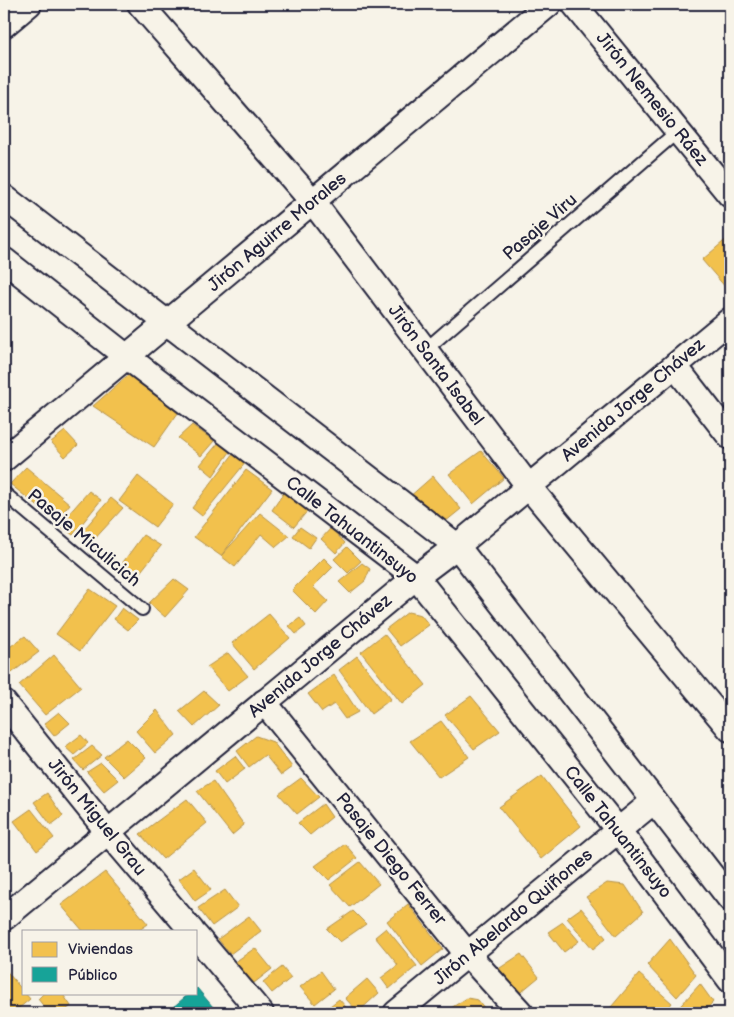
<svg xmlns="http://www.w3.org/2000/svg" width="734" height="1017" font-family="'Balsamiq Sans',sans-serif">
  <rect width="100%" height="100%" fill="#f7f3e8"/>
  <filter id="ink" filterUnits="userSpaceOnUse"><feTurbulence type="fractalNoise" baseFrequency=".02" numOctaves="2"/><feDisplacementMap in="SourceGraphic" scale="10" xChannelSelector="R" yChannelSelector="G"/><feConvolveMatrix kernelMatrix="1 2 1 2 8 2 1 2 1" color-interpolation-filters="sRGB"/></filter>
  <g filter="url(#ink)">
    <g fill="#f2c14e" stroke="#b49148">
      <polygon points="730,236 730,286 727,289 702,260"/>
      <polygon points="128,375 178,413 154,447 93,406"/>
      <polygon points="192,425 214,441 201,456 178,438"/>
      <polygon points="65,431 78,445 65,457 51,442"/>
      <polygon points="220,441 232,449 213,476 200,465"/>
      <polygon points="481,451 504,478 473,504 449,474"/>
      <polygon points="234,453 246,462 202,516 192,508"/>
      <polygon points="26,467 70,504 56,521 10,484"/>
      <polygon points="246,470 272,489 221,556 194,537"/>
      <polygon points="138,476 173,504 155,527 119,501"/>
      <polygon points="433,476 461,509 440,526 408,498"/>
      <polygon points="89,491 101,500 73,535 59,525"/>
      <polygon points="285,491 309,509 294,527 272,510"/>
      <polygon points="111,498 123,508 91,543 79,535"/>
      <polygon points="260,513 289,536 276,547 261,534 235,567 221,556"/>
      <polygon points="300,527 316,538 309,548 293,536"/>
      <polygon points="331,528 345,543 336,553 321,539"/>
      <polygon points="143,535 161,546 134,580 118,569"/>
      <polygon points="347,547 361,561 348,573 334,559"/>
      <polygon points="324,558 333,567 313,587 328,601 316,614 292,590"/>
      <polygon points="362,563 370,569 365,581 350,593 339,582"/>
      <polygon points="174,579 189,590 165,617 149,603"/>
      <polygon points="90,589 115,606 80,651 56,634"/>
      <polygon points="122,608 138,620 128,630 114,619"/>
      <polygon points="408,612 421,615 429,625 400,646 386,629"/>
      <polygon points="269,614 290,638 254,669 232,643"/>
      <polygon points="300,618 306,626 296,634 289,626"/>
      <polygon points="384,634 426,685 402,704 361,652"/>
      <polygon points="25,636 39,652 4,679 4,651"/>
      <polygon points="228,653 248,676 228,691 207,667"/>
      <polygon points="54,655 81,687 45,715 19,685"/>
      <polygon points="357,656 391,699 371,714 339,670"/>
      <polygon points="334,675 358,712 345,719 334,704 322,712 308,694"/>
      <polygon points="204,691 219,705 194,727 179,711"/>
      <polygon points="471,696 500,731 474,749 445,715"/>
      <polygon points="157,710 176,735 155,753 136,731"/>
      <polygon points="59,712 70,723 54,736 44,724"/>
      <polygon points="441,721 469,757 439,777 410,741"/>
      <polygon points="81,735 88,743 74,755 65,747"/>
      <polygon points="256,736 273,742 292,767 281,775 265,755 249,767 237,751"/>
      <polygon points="127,739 146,758 124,777 104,757"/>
      <polygon points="92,746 102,755 83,770 74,760"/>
      <polygon points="235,756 245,769 225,784 215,771"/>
      <polygon points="101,763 118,780 104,791 87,772"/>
      <polygon points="542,776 581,826 541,859 499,807"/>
      <polygon points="301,778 319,797 297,814 279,794"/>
      <polygon points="213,781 244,825 232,835 197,791"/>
      <polygon points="47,793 63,816 51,825 34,802"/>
      <polygon points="187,799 207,823 163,859 140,834"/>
      <polygon points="323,804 332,817 310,835 298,823"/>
      <polygon points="31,809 54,838 37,851 14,821"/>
      <polygon points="345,844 357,858 329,880 315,866"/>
      <polygon points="360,862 379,884 350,907 330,885"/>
      <polygon points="194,868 211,890 195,901 179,879"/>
      <polygon points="105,872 148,924 138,931 83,931 61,905"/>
      <polygon points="607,883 625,885 643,912 616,936 586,897"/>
      <polygon points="225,890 238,907 212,926 198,908"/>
      <polygon points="408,904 443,949 422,966 387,921"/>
      <polygon points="581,908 606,938 593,949 567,918"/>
      <polygon points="353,911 366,924 340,942 327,929"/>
      <polygon points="249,916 261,931 230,954 218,939"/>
      <polygon points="563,922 579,941 564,952 548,932"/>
      <polygon points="386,928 417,966 389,989 381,978 398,965 375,937"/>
      <polygon points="670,939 696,975 677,997 647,965"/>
      <polygon points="255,948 272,969 254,983 235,962"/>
      <polygon points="521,954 539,977 516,996 494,972"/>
      <polygon points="282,967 291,978 272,993 263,982"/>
      <polygon points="4,968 24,992 24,993 25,993 30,999 13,1013 10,1013 4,1005"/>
      <polygon points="321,971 334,989 315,1004 300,987"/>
      <polygon points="639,974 672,1003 664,1013 606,1013"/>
      <polygon points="367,979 379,993 358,1012 345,998"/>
      <polygon points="700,984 713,1002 703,1013 674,1013"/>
      <polygon points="44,993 62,993 71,1006 62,1013 49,1013 38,999"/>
      <polygon points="467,998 478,1000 488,1013 443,1013"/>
      <polygon points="339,999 351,1013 321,1013"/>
    </g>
    <polygon fill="#17a398" stroke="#1a7c7c" points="197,988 218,1013 166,1013 190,993 196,993 196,989"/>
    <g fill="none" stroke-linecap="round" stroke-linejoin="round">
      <g stroke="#22223b" stroke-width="16">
        <g id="lane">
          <polyline points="425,350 678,131"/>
          <polyline points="4,493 142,609"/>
        </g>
      </g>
      <g stroke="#22223b" stroke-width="28">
        <g id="street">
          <polyline points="140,4 313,202 529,487 730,729"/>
          <polyline points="574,4 730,195"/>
          <polyline points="4,25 29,4"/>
          <polyline points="4,197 457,546 730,899"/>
          <polyline points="4,260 127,357 416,577 618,830 730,980"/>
          <polyline points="675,366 730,437"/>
          <polyline points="4,459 549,4"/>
          <polyline points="264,702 468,955 521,1013"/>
          <polyline points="4,703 108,832 192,931"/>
          <polyline points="4,918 416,577 457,546 730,320"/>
          <polyline points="196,936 261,1013"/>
          <polyline points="396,1013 654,801"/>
        </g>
      </g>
      <use href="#lane" stroke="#f7f3e8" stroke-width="12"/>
      <use href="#street" stroke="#f7f3e8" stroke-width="24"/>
    </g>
  </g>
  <g text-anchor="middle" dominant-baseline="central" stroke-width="5" stroke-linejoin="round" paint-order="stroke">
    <g font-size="18" fill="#22223b" stroke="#f7f3e8">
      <text transform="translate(652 99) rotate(51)">Jirón Nemesio Ráez</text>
      <text transform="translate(540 227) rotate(-41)">Pasaje Viru</text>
      <text transform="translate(277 232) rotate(-40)">Jirón Aguirre Morales</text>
      <text transform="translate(436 365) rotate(53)">Jirón Santa Isabel</text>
      <text transform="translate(633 400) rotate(-40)">Avenida Jorge Chávez</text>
      <text transform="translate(352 530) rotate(38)">Calle Tahuantinsuyo</text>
      <text transform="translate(84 538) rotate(40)">Pasaje Miculicich</text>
      <text transform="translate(320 656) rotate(-40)">Avenida Jorge Chávez</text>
      <text transform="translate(97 817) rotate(51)">Jirón Miguel Grau</text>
      <text transform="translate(618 832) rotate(52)">Calle Tahuantinsuyo</text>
      <text transform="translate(391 859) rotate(51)">Pasaje Diego Ferrer</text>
      <text transform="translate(513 917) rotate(-40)">Jirón Abelardo Quiñones</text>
    </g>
  </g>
  <rect width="734" height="1017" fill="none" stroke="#f7f3e8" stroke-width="20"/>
  <rect x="10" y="10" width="714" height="997" fill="none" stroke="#22223b" stroke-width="2" filter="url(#ink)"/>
  <rect x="22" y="930" width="175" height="65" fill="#f7f3e8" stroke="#a29fa3"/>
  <rect x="32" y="942" width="25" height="15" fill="#f2c14e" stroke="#a29fa3"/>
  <text x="68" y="954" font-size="15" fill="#22223b">Viviendas</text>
  <rect x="32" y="967" width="25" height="15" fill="#17a398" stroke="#a29fa3"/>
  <text x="68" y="980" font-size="15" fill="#22223b">Público</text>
</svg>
